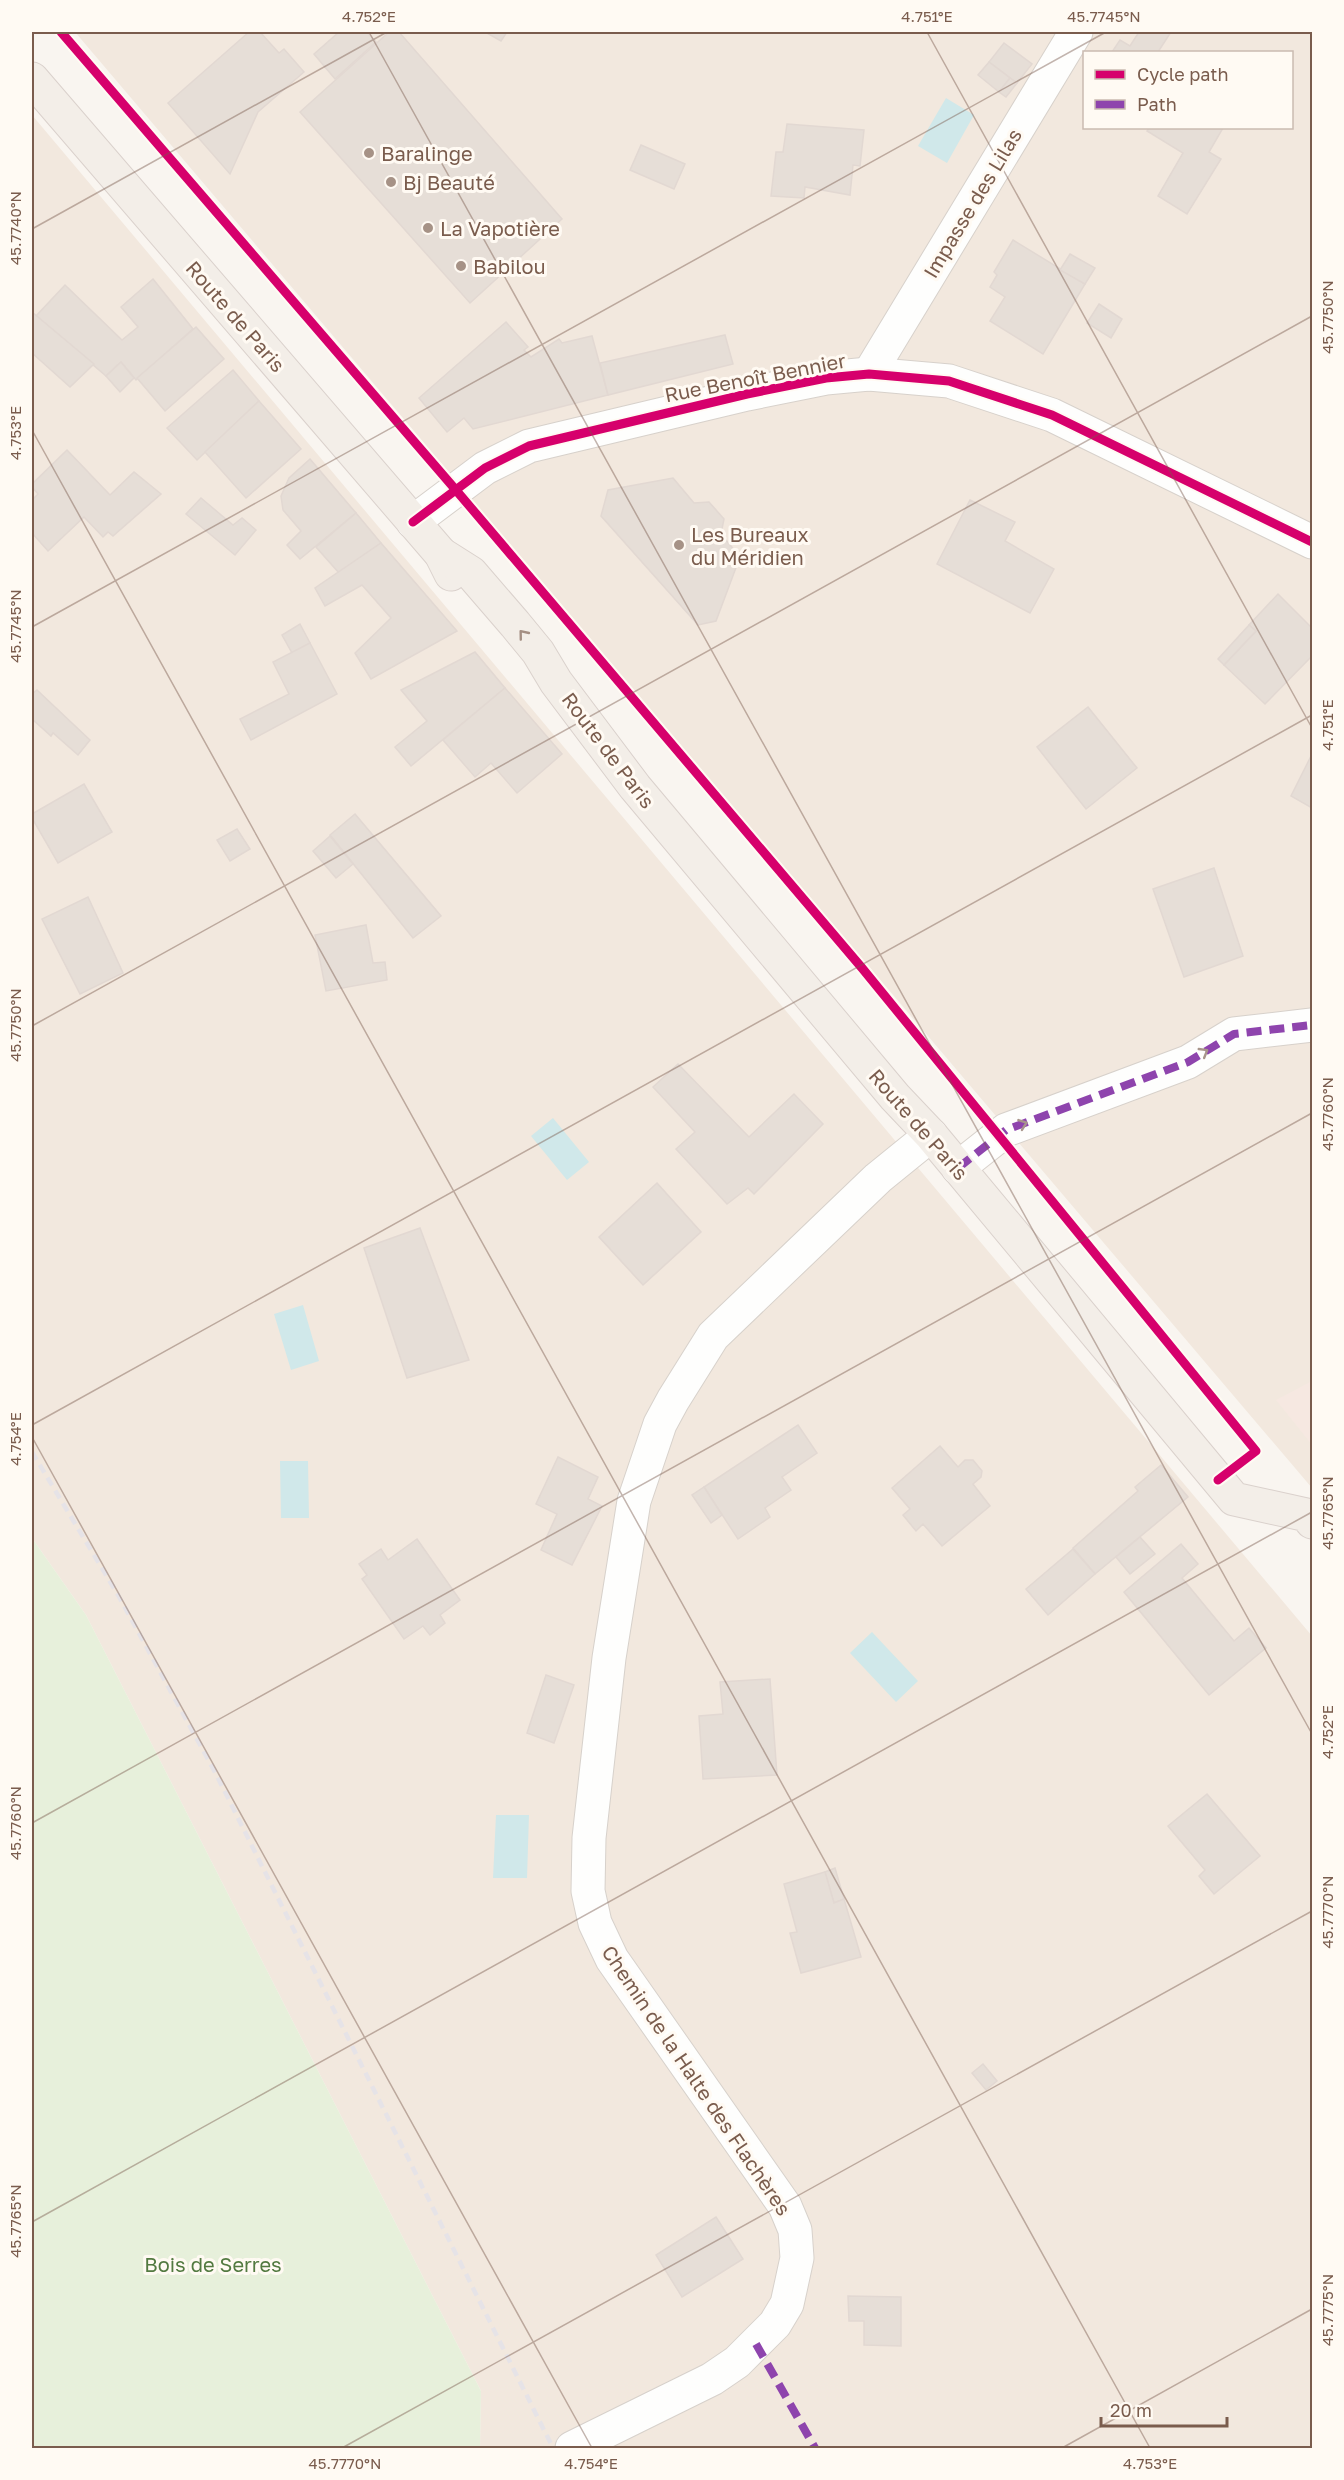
<svg xmlns="http://www.w3.org/2000/svg" width="1344" height="2480" font-family="'Golos Text',sans-serif">
  <rect width="100%" height="100%" fill="#f9f5f0"/>
  <g fill="#f2e8de" fill-rule="evenodd">
    <path d="M75 32H1312V1488ZM1084 52H1292V128H1084Z"/>
    <polygon points="32,115 1312,1636 1312,2448 480,2448 481,2391 86,1615 32,1538"/>
  </g>
  <polygon fill="#f6e8e1" points="1312,1381 1312,1445 1276,1400"/>
  <polygon fill="#e7f0db" points="32,1538 86,1615 481,2391 480,2448 32,2448"/>
  <g fill="#d0e8ea">
    <polygon points="946,98 974,115 947,163 918,146"/>
    <polygon points="553,1118 589,1162 567,1180 531,1136"/>
    <polygon points="303,1305 319,1361 291,1370 274,1314"/>
    <polygon points="280,1461 308,1461 309,1518 281,1518"/>
    <polygon points="872,1632 918,1681 896,1702 850,1653"/>
    <polygon points="496,1815 529,1815 527,1878 493,1878"/>
  </g>
  <g fill="#e6ded7" stroke="#e2d8d2" stroke-width="1.5">
    <polygon points="249,32 260,32 279,53 284,49 304,72 258,112 230,174 168,103"/>
    <polygon points="339,32 367,32 376,42 335,79 314,54"/>
    <polygon points="389,32 399,32 562,219 470,303 300,112"/>
    <polygon points="485,32 507,32 501,41"/>
    <polygon points="1139,32 1171,32 1158,52 1112,52 1120,40 1130,46"/>
    <polygon points="1004,43 1032,64 1017,83 989,62"/>
    <polygon points="989,62 1010,78 999,92 978,75"/>
    <polygon points="1010,78 1017,83 1006,97 999,92"/>
    <polygon points="787,124 864,130 860,166 853,165 850,195 805,187 804,198 771,196 776,152 783,152"/>
    <polygon points="1149,128 1223,128 1209,152 1221,159 1187,214 1158,196 1183,153 1147,131"/>
    <polygon points="641,145 685,164 674,189 630,170"/>
    <polygon points="1013,240 1085,284 1043,354 990,321 1005,297 990,287 997,275 994,272"/>
    <polygon points="1070,254 1095,268 1085,284 1060,270"/>
    <polygon points="153,279 193,329 136,380 121,362 106,376 36,316 65,285 122,340 138,327 121,307"/>
    <polygon points="1099,304 1122,319 1111,338 1087,323"/>
    <polygon points="32,312 94,364 70,387 32,353"/>
    <polygon points="506,322 528,347 524,350 531,357 559,339 562,343 592,336 608,395 473,429 464,418 447,432 419,398"/>
    <polygon points="196,327 224,359 165,411 137,378"/>
    <polygon points="725,335 733,364 608,395 600,363"/>
    <polygon points="121,362 134,378 120,392 106,376"/>
    <polygon points="233,370 259,401 197,460 167,428"/>
    <polygon points="259,401 301,449 246,498 205,452"/>
    <polygon points="67,450 110,495 134,472 161,494 113,536 108,532 103,537 84,517 48,551 32,533 32,500 38,494 32,487 32,484"/>
    <polygon points="310,459 356,513 300,559 287,545 301,531 283,510 281,496 289,478"/>
    <polygon points="673,478 694,503 709,502 724,519 721,534 740,557 716,621 698,625 601,516 608,490"/>
    <polygon points="201,498 233,525 242,518 256,530 235,555 186,514"/>
    <polygon points="970,500 1015,522 1005,541 1054,569 1030,613 937,564"/>
    <polygon points="356,513 381,543 339,573 316,547"/>
    <polygon points="381,543 457,631 371,679 355,653 391,618 362,585 325,606 315,588"/>
    <polygon points="1278,594 1312,628 1312,656 1265,704 1224,665 1256,631 1249,625"/>
    <polygon points="300,624 310,643 292,653 282,635"/>
    <polygon points="1249,625 1256,631 1224,665 1218,659"/>
    <polygon points="310,643 337,694 251,740 240,719 289,694 273,662"/>
    <polygon points="475,652 505,688 411,766 395,747 427,721 401,690"/>
    <polygon points="505,688 562,754 517,793 491,763 475,777 443,740"/>
    <polygon points="37,690 90,740 78,755 53,733 51,736 32,719 32,694"/>
    <polygon points="1088,707 1137,768 1086,809 1037,747"/>
    <polygon points="1312,754 1312,808 1291,796"/>
    <polygon points="84,784 112,832 58,863 32,818 32,814"/>
    <polygon points="355,814 441,916 413,938 330,835"/>
    <polygon points="237,829 250,849 230,861 217,840"/>
    <polygon points="330,836 353,864 336,878 313,851"/>
    <polygon points="1214,868 1243,956 1184,977 1153,889"/>
    <polygon points="88,897 123,973 80,994 42,919"/>
    <polygon points="366,925 373,963 385,962 387,980 326,991 315,935"/>
    <polygon points="678,1064 749,1137 794,1094 823,1124 754,1194 748,1188 727,1204 676,1149 695,1132 653,1087"/>
    <polygon points="657,1183 701,1232 643,1285 599,1237"/>
    <polygon points="420,1228 469,1360 407,1378 364,1248"/>
    <polygon points="798,1425 817,1453 782,1477 791,1490 765,1508 770,1517 738,1539 704,1487"/>
    <polygon points="940,1446 958,1467 965,1460 973,1460 982,1471 981,1477 973,1484 990,1506 942,1546 923,1524 916,1531 903,1515 910,1509 892,1488"/>
    <polygon points="558,1457 598,1477 588,1499 602,1506 572,1565 541,1550 557,1514 536,1504"/>
    <polygon points="1161,1465 1188,1497 1095,1574 1073,1548 1138,1491 1135,1487"/>
    <polygon points="704,1487 722,1515 711,1523 692,1495"/>
    <polygon points="1140,1537 1155,1554 1130,1574 1116,1557"/>
    <polygon points="417,1539 460,1600 440,1615 445,1623 430,1635 423,1626 404,1639 362,1579 367,1575 359,1564 381,1549 388,1560"/>
    <polygon points="1181,1544 1198,1564 1182,1578 1234,1641 1249,1628 1266,1648 1209,1695 1124,1592"/>
    <polygon points="1073,1549 1095,1574 1048,1615 1026,1589"/>
    <polygon points="546,1675 574,1685 554,1743 527,1733"/>
    <polygon points="770,1679 777,1775 703,1779 699,1716 723,1714 720,1682"/>
    <polygon points="1207,1794 1260,1856 1214,1894 1199,1876 1205,1870 1168,1826"/>
    <polygon points="835,1868 844,1899 834,1903 825,1872"/>
    <polygon points="825,1872 834,1903 844,1899 861,1957 801,1973 790,1933 797,1932 784,1884"/>
    <polygon points="983,2064 997,2081 986,2090 972,2073"/>
    <polygon points="716,2217 743,2259 682,2297 656,2255"/>
    <polygon points="848,2296 901,2297 901,2346 864,2345 864,2321 849,2321"/>
  </g>
  <g fill="none" stroke-linecap="round" stroke-linejoin="round">
    <g stroke="#d7d1cb" stroke-width="35">
      <g id="minor">
        <polyline points="869,374 1076,32"/>
        <polyline points="413,522 485,468 529,446 747,394 826,378 869,374 949,381 1052,415 1312,542"/>
        <polyline points="958,1168 1006,1130 1188,1062 1234,1034 1312,1025"/>
        <polyline points="572,2448 712,2379 737,2362 775,2324 787,2304 797,2258 795,2230 785,2206 612,1959 595,1923 588,1891 589,1838 609,1658 634,1501 660,1424 673,1400 713,1336 878,1178 931,1135"/>
      </g>
    </g>
    <g stroke="#dad1cc" stroke-width="35">
      <g id="major">
        <polyline points="32,79 441,554 451,574"/>
        <polyline points="441,554 471,573 515,624 538,652 556,682 635,787 895,1097 931,1135 1234,1499 1307,1515 1312,1522"/>
      </g>
    </g>
    <use href="#minor" stroke="#fefefd" stroke-width="33"/>
    <use href="#major" stroke="#f3eee8" stroke-width="33"/>
    <polyline stroke="#e6e3e7" stroke-width="4.5" stroke-dasharray="9 6" stroke-linecap="butt" points="32,1452 118,1595 216,1774 553,2448"/>
    <g stroke="#8e44ad" stroke-width="8" stroke-dasharray="15 8" stroke-linecap="butt">
      <polyline points="958,1168 1006,1130 1188,1062 1234,1034 1312,1025"/>
      <polyline points="756,2344 815,2448"/>
    </g>
    <g stroke="#fffaf3" stroke-width="13">
      <g id="cycleway">
        <polyline points="61,32 455,489 862,968 1256,1451 1218,1480"/>
        <polyline points="413,522 485,468 529,446 747,394 826,378 869,374 949,381 1052,415 1312,542"/>
      </g>
    </g>
    <use href="#cycleway" stroke="#d6006c" stroke-width="9"/>
  </g>
  <defs><path id="oneway-chevron" d="M-2-3.5L2.5 0L-2 3.5" fill="none" stroke-width="1.6" stroke-linecap="round" stroke-linejoin="round" transform="scale(1.5)"/></defs>
  <use stroke="#a48f83" href="#oneway-chevron" transform="translate(523 634) rotate(-129)"/>
  <g stroke="#a8958b">
    <use href="#oneway-chevron" transform="translate(1204 1052) rotate(-31)"/>
    <use href="#oneway-chevron" transform="translate(1023 1124) rotate(-20)"/>
  </g>
  <path fill="none" stroke="#7a5c4d" stroke-width="1.5" stroke-opacity="0.45" d="M369 32 1312 1734M927 32 1312 728M32 229 387 32M32 430 1150 2448M32 627 1106 32M32 1026 1312 316M32 1425 1312 715M32 1437 592 2448M32 1823 1312 1113M32 2222 1312 1512M32 2443 34 2448M342 2448 1312 1911M1062 2448 1312 2309"/>
  <g fill="#a69286" stroke="#fffaf3" stroke-width="2">
    <circle cx="369" cy="153" r="6"/>
    <circle cx="391" cy="182" r="6"/>
    <circle cx="428" cy="228" r="6"/>
    <circle cx="461" cy="266" r="6"/>
    <circle cx="679" cy="545" r="6"/>
  </g>
  <g text-anchor="middle" dominant-baseline="central" stroke-width="6" stroke-linejoin="round" paint-order="stroke">
    <g font-size="20" fill="#7a5c4d" stroke="#fffaf3" text-anchor="start">
      <text x="381" y="153">Baralinge</text>
      <text x="403" y="182">Bj Beauté</text>
      <text x="440" y="228">La Vapotière</text>
      <text x="473" y="266">Babilou</text>
      <text x="691" y="534">Les Bureaux<tspan x="691" dy="23">du Méridien</tspan></text>
    </g>
    <g font-size="20" fill="#7a5c4d" stroke="#fffaf3">
      <text transform="translate(972 203) rotate(-59)">Impasse des Lilas</text>
      <text transform="translate(236 316) rotate(49)">Route de Paris</text>
      <text transform="translate(755 377) rotate(-11)">Rue Benoît Bennier</text>
      <text transform="translate(609 750) rotate(53)">Route de Paris</text>
      <text transform="translate(919 1124) rotate(49)">Route de Paris</text>
      <text transform="translate(697 2080) rotate(56)">Chemin de la Halte des Flachères</text>
    </g>
    <g font-size="20" fill="#537a41" stroke="#fffaf3">
      <text x="213" y="2264">Bois de Serres</text>
    </g>
  </g>
  <rect width="1344" height="2480" fill="none" stroke="#fffaf3" stroke-width="66"/>
  <rect x="1083" y="51" width="210" height="78" fill="#fffaf3" stroke="#cabbb1" stroke-width="1.5"/>
  <rect x="1095" y="70" width="30" height="9" fill="#d6006c" stroke="#cabbb1" stroke-width="1.5"/>
  <text x="1137" y="81" font-size="18" fill="#7a5c4d">Cycle path</text>
  <rect x="1095" y="100" width="30" height="9" fill="#8e44ad" stroke="#cabbb1" stroke-width="1.5"/>
  <text x="1137" y="111" font-size="18" fill="#7a5c4d">Path</text>
  <path d="M1101 2417v9h126v-9" fill="none" stroke="#7a5c4d" stroke-width="3"/>
  <text x="1110" y="2417" font-size="18" fill="#7a5c4d" stroke="#fffaf3" stroke-width="4.5" paint-order="stroke">20 m</text>
  <rect x="33" y="33" width="1278" height="2414" fill="none" stroke="#7a5c4d" stroke-width="2"/>
  <g font-size="15" text-anchor="middle" fill="#7a5c4d">
    <text x="369" y="22">4.752°E</text>
    <text x="927" y="22">4.751°E</text>
    <text x="1104" y="22">45.7745°N</text>
    <text transform="translate(16 228) rotate(-90)" y="5">45.7740°N</text>
    <text transform="translate(1328 317) rotate(-90)" y="5">45.7750°N</text>
    <text transform="translate(16 433) rotate(-90)" y="5">4.753°E</text>
    <text transform="translate(16 626) rotate(-90)" y="5">45.7745°N</text>
    <text transform="translate(1328 725) rotate(-90)" y="5">4.751°E</text>
    <text transform="translate(16 1025) rotate(-90)" y="5">45.7750°N</text>
    <text transform="translate(1328 1114) rotate(-90)" y="5">45.7760°N</text>
    <text transform="translate(16 1439) rotate(-90)" y="5">4.754°E</text>
    <text transform="translate(1328 1513) rotate(-90)" y="5">45.7765°N</text>
    <text transform="translate(1328 1732) rotate(-90)" y="5">4.752°E</text>
    <text transform="translate(16 1823) rotate(-90)" y="5">45.7760°N</text>
    <text transform="translate(1328 1912) rotate(-90)" y="5">45.7770°N</text>
    <text transform="translate(16 2221) rotate(-90)" y="5">45.7765°N</text>
    <text transform="translate(1328 2310) rotate(-90)" y="5">45.7775°N</text>
    <text x="345" y="2469">45.7770°N</text>
    <text x="591" y="2469">4.754°E</text>
    <text x="1150" y="2469">4.753°E</text>
  </g>
</svg>
